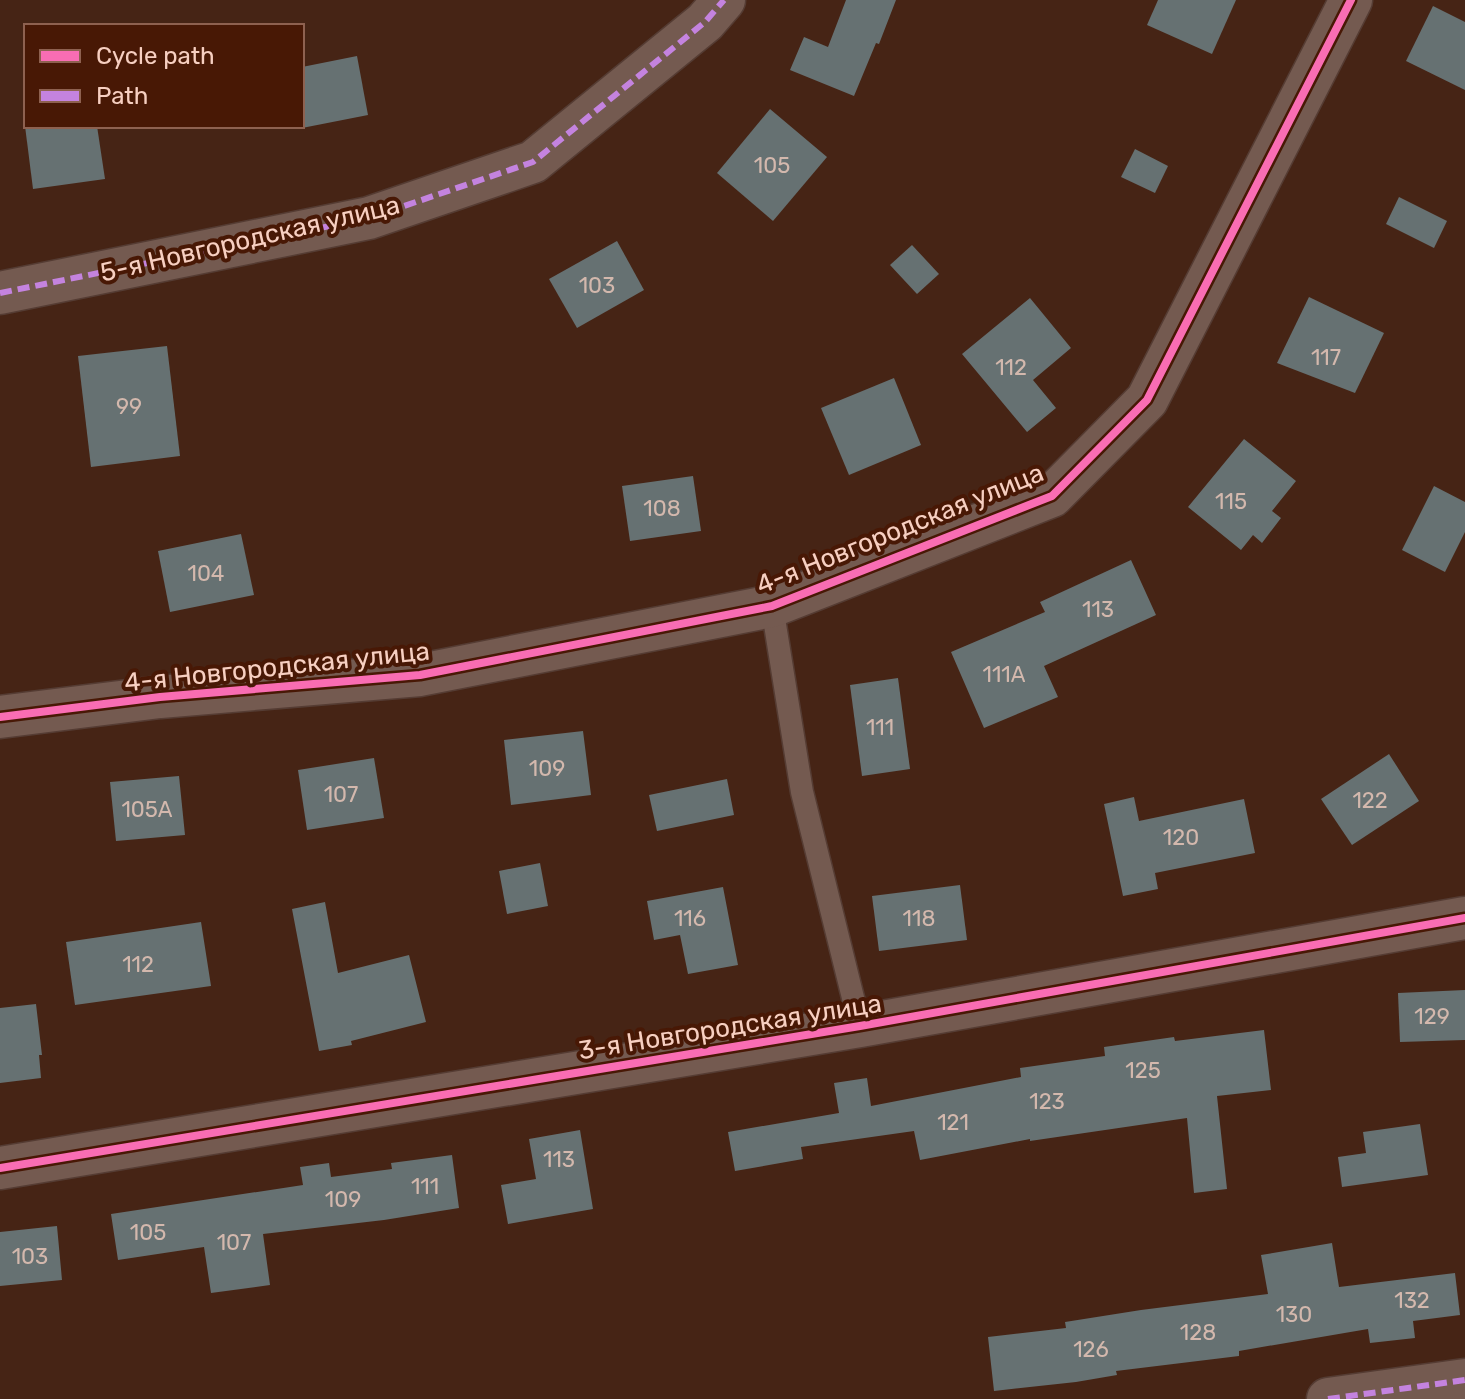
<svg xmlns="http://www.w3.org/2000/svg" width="1465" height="1399" font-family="Rubik,sans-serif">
  <rect width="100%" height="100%" fill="#462415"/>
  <g fill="#667172">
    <polygon points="846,0 896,0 879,44 876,43 854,96 790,70 804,37 828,47"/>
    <polygon points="1158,0 1236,0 1212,54 1147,25"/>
    <polygon points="1433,6 1465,22 1465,90 1406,61"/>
    <polygon points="357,56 368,115 302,128 302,67"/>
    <polygon points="770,109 827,157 773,221 717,173"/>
    <polygon points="25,126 97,126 105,179 33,189"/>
    <polygon points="1135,149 1168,166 1155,193 1121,177"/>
    <polygon points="1399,197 1447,221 1434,248 1386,224"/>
    <polygon points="617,241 644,290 577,328 549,279"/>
    <polygon points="912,245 939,274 917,294 890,265"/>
    <polygon points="1309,297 1384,333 1355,393 1277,363"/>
    <polygon points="1030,298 1071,348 1033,380 1056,408 1027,432 962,354"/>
    <polygon points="167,346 180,456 91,467 78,356"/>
    <polygon points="894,378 921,445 849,475 821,408"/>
    <polygon points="1244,439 1296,481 1272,511 1281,518 1262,543 1253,535 1241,550 1188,507"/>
    <polygon points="693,476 701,531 630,541 622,486"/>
    <polygon points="1434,486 1465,502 1465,532 1445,572 1402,550"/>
    <polygon points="241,534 254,595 170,612 158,551"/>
    <polygon points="1131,560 1156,615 1044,666 1058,697 984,728 951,652 1045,612 1040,602"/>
    <polygon points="898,678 910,769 862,776 850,685"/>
    <polygon points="583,731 591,795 511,805 504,740"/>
    <polygon points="1389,754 1419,801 1352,845 1321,799"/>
    <polygon points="374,758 384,818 307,830 298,770"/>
    <polygon points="179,776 185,835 116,841 110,782"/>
    <polygon points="727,779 734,815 657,831 649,795"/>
    <polygon points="1134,797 1139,821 1244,799 1255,853 1155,873 1158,889 1123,896 1104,804"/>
    <polygon points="540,863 548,906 507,914 499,871"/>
    <polygon points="960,885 967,940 879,951 872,896"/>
    <polygon points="723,887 738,965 688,974 680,935 654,940 647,901"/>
    <polygon points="325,902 338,973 409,955 426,1022 351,1041 352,1045 319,1051 292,909"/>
    <polygon points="201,922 211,986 75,1005 66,942"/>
    <polygon points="1465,990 1465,1040 1400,1042 1398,993"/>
    <polygon points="36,1004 42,1055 39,1055 41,1078 0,1083 0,1008"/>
    <polygon points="1264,1030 1271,1090 1217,1096 1227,1189 1194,1193 1187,1118 1030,1141 1030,1139 920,1160 914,1131 801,1147 803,1159 735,1171 728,1132 839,1113 834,1083 867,1078 871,1106 1021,1077 1020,1068 1105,1056 1104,1047 1174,1037 1175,1041"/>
    <polygon points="1420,1124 1428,1175 1342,1187 1338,1157 1366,1153 1363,1132"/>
    <polygon points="580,1130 593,1209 508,1224 501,1185 536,1179 529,1139"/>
    <polygon points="452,1155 459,1208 384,1220 263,1234 270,1285 211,1293 204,1247 118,1260 111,1214 303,1185 300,1167 329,1163 331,1177 392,1169 391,1163"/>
    <polygon points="57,1226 62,1280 0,1286 0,1232"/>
    <polygon points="1332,1243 1339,1287 1455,1273 1460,1315 1413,1321 1415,1338 1370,1343 1368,1329 1239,1351 1239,1356 1116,1371 1117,1375 1076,1382 994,1391 988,1337 1066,1328 1065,1322 1141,1310 1268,1294 1261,1255"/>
  </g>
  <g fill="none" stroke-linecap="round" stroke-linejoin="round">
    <g stroke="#553c33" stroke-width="25">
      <polyline id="lane" points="772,606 802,792 860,1026"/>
    </g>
    <g stroke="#553c33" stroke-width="45">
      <g id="street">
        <polyline points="0,293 369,218 533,162 705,22 724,0"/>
        <polyline points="0,717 160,697 420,675 772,606 1052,496 1147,400 1351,0"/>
        <polyline points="0,1168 860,1026 1465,918"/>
        <polyline points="1328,1399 1465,1380"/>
      </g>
    </g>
    <use href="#lane" stroke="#745a50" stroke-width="22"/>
    <use href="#street" stroke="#745a50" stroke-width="42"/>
    <g stroke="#c483df" stroke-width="6" stroke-dasharray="12 6" stroke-linecap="butt">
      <polyline points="0,293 369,218 533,162 705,22 724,0"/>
      <polyline points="1328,1399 1465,1380"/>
    </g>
    <g stroke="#481805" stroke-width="13">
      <g id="cycleway">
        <polyline points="0,717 160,697 420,675 772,606 1052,496 1147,400 1351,0"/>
        <polyline points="0,1168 860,1026 1465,918"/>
      </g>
    </g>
    <use href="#cycleway" stroke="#f96db3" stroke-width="8"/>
  </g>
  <g text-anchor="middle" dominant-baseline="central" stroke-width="8" stroke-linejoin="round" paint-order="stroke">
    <g font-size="22" fill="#d3b8ad">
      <text x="772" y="165">105</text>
      <text x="597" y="285">103</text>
      <text x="1326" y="357">117</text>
      <text x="1011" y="367">112</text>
      <text x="129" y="406">99</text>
      <text x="1231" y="501">115</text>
      <text x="662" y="508">108</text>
      <text x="206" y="573">104</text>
      <text x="1098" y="609">113</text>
      <text x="1004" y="674">111А</text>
      <text x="880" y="727">111</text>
      <text x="547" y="768">109</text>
      <text x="341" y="794">107</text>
      <text x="1370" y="800">122</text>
      <text x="147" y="809">105А</text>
      <text x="1181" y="837">120</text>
      <text x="690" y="918">116</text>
      <text x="919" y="918">118</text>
      <text x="138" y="964">112</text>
      <text x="1432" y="1016">129</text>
      <text x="1143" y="1070">125</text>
      <text x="1047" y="1101">123</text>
      <text x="953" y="1122">121</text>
      <text x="559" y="1159">113</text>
      <text x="425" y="1186">111</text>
      <text x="343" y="1199">109</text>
      <text x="148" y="1232">105</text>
      <text x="234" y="1242">107</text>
      <text x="30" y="1256">103</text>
      <text x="1412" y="1300">132</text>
      <text x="1294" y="1314">130</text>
      <text x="1198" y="1332">128</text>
      <text x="1091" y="1349">126</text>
    </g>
    <g font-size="26" fill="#f7cfc1" stroke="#481805">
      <text transform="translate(250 239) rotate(-13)">5-я Новгородская улица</text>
      <text transform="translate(900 529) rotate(-22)">4-я Новгородская улица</text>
      <text transform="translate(277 667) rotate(-6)">4-я Новгородская улица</text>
      <text transform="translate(730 1027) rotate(-9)">3-я Новгородская улица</text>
    </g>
  </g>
  <rect x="24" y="24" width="280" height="104" fill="#481805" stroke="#8e6150" stroke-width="2"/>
  <rect x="40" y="50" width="40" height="12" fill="#f96db3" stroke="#8e6150" stroke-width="2"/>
  <text x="96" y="64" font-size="24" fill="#f7cfc1">Cycle path</text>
  <rect x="40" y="90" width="40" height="12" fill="#c483df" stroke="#8e6150" stroke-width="2"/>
  <text x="96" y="104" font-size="24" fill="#f7cfc1">Path</text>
</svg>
